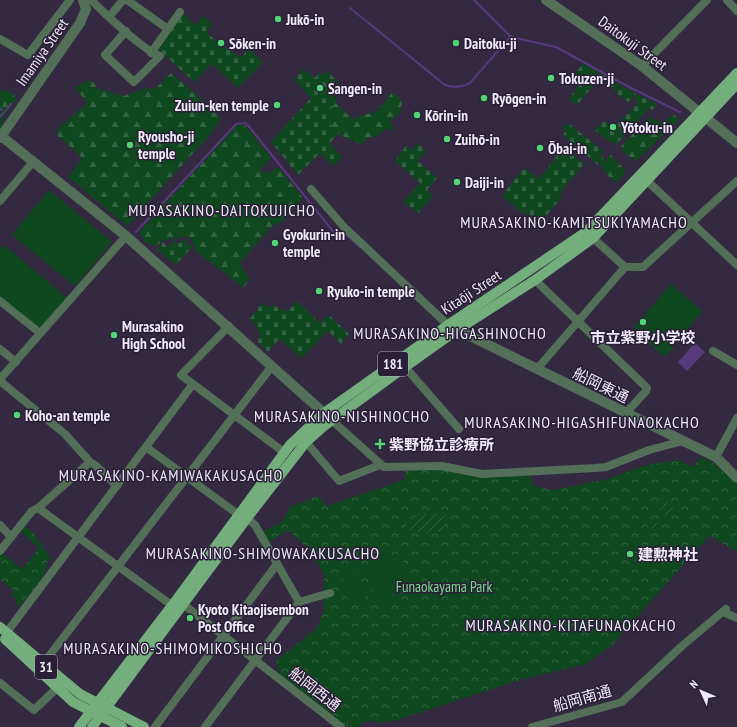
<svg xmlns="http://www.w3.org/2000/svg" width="737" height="727" font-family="'PT Sans Narrow','Noto Sans JP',sans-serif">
  <defs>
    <pattern id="forest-firs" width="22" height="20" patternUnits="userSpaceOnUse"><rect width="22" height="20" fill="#0f471f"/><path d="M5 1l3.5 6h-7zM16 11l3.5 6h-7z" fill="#326240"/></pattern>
    <pattern id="cemetery-stones" width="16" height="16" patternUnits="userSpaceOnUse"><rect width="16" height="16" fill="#0f471f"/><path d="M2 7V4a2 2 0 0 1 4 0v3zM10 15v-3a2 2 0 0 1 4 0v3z" fill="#326240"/></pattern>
    <pattern id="park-crowns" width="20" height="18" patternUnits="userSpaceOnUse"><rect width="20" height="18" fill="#0f471f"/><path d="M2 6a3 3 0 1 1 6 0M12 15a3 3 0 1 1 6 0" fill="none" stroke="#326240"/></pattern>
    <pattern id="garden-furrows" width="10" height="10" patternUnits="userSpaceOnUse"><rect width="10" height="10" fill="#0f471f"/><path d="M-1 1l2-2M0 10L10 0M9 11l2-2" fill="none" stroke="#326240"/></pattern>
  </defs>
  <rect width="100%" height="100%" fill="#332941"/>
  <g fill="url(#forest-firs)">
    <polygon points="171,73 197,95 221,119 213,131 127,226 68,177 82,158 56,134 60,127 87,103 75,87 91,80 99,89 124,96 142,89 156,88"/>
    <polygon points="6,90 14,94 16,100 2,119 3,127 0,130 0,92"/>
    <path d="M392 93 398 96 402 102 400 113 390 121 394 131 386 128 379 135 367 138 363 144C354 143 338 133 327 130V106L334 101 352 119 377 111Z"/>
    <polygon points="674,115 680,119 636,161 623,152 621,146 650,117 655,121 662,122"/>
    <polygon points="237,125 245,125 271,158 261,169 265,174 278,167 303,198 283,221 272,226 240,263 249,279 244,288 195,251 193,243 188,236 178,239 176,237 169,241 165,239 156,246 145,242 139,232"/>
    <polygon points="611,155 626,171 622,177 615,183 604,171 601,164"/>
  </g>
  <g fill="url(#cemetery-stones)">
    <polygon points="183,14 196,25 203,16 212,24 206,32 225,49 227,47 240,58 249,49 263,62 238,88 212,64 194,82 158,49"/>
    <polygon points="583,64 621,85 615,92 609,85 598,80 577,105 569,99 582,81 574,75"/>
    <polygon points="303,69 315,78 319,73 322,75 326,71 338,81 337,84 341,87 333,96 338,100 329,111 336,117 330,124 339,133 330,143 342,157 333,166 320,153 298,175 271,142 311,98 294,80"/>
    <polygon points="622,86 636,94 628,102 616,93"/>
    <polygon points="638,94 657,104 652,110 649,108 616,145 613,141 611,143 595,130 604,121 612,127 614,127 638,103 634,99"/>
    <polygon points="568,123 603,151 600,155 604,159 598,165 563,135 566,131 563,128"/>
    <polygon points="418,143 426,151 418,161 437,178 427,190 433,196 418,213 405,203 404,201 420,183 395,161 406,146 412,150"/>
    <polygon points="567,151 584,164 560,193 562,197 540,223 528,213 525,215 502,196 524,168 539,179 560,152 564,155"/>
    <polygon points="183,239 192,247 176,265 157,250 163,242 168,247 174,240 179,244"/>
    <polygon points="297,301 320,323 329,315 349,334 341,344 328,331 301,358 279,339 268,352 257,341 261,336 258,332 257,326 250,319 262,303 269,308 273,304 278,308 288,311"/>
  </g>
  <g fill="url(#park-crowns)">
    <polygon points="701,457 715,464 737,484 737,551 709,536 612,645 586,664 520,680 397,720 379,723 374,721 363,722 359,727 348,727 281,677 276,661 317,628 324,610 324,574 310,550 288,530 268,543 262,532 282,522 290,507 318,496 327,506 404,480 405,471 436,469 483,477 531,476 533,486 554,490 607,479 646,465 678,460 693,467"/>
    <path d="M25 526 35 535 51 559 47 561C49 574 28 596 20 607L15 603 17 600 11 595 14 591 0 579V555L2 553 22 569 39 548 20 531Z"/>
  </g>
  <g fill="url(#garden-furrows)">
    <polygon points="662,498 675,509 675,511 660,526 648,529 647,528 652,520 658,524 666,516 656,505"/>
    <path d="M440 513 445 516 447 522 443 531C432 532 417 535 407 529L406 525C415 513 426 514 440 513Z"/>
  </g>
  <g fill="#0f471f">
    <polygon points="49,190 112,242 75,286 12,235"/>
    <polygon points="4,245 67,298 40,328 0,297 0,250"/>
    <polygon points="671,284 702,311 665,357 645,340 634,327"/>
    <path d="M396 557 401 558C405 563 406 568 408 575 414 598 394 597 376 602L366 566Z"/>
    <path d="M359 569 367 604C345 609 347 597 343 580L350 571Z"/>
  </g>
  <polygon fill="#58397c" points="695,343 705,352 687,371 678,362"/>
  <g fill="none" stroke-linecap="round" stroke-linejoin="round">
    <g stroke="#58397c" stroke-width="2">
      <polyline points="474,0 511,37 556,47 629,87 680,112"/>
      <path d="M350 8 445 85C453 88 462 87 470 83L511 36"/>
      <polyline points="0,108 2,110"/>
      <polyline points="0,117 11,104"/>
      <polyline points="136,232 236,124 246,123 336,235 345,234 360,247"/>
    </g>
    <g stroke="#536f57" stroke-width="8">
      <path d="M91 0C105 14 143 50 160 56L134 82 105 55 126 31"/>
      <polyline points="127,0 168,29"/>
      <polyline points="727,0 737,11"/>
      <polyline points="109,17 123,0"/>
      <polyline points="0,39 28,55 70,0"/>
      <polyline points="151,53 180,12"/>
      <polyline points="642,66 707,0"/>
      <polyline points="643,177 737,265"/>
      <polyline points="311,189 344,227 448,325"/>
      <polyline points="0,201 33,162"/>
      <polyline points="593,238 625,267"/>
      <polyline points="535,280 647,388 646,391 626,413"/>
      <polyline points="0,301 40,333"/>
      <polyline points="229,326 181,375 285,453"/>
      <polyline points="0,349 16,362"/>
      <polyline points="713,351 737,365"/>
      <polyline points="405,367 459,429"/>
      <polyline points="537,369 625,267 643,267 737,181"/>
      <polyline points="0,379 126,236"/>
      <polyline points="0,381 65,434 90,462 95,465 117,486"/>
      <polyline points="328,417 384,467 442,466 482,474 595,468 606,467 649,450 683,441"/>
      <polyline points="306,442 339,481 380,465"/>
      <polyline points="146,447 239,515 247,518 255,525 299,602"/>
      <polyline points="716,457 737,418"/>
      <polyline points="38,508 177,609"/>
      <polyline points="0,525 11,537"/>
      <polyline points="0,551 32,511 38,508 90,462"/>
      <polyline points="179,601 341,727"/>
      <polyline points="723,612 737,618"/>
      <polyline points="7,632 193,384"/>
      <polyline points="43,664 272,366"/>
      <polyline points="0,683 34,710 57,688"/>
      <polyline points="155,727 277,564"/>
      <polyline points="205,727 299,602 330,593"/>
      <polyline points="532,727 622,702 683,645 726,609"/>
    </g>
    <g stroke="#536f57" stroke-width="10">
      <polyline points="546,0 642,66 737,143"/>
      <polyline points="1,136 126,236 324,413"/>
      <polyline points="0,138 80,23 86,9 83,0"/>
      <polyline points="452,327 716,457 737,478"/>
    </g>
    <g stroke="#73ae7c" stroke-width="10">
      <polyline points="0,627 80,694 144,727"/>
      <polyline points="5,639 73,702 122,727"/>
      <polyline points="79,727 177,599 290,445 324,413 448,325 586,232 737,73"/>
      <polyline points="92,727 247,518 306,442 324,426 405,367 457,330 535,280 593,238 737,84"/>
    </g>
  </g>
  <g fill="#52d673" stroke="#291f36" stroke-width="1.5">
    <circle cx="278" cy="19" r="4"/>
    <circle cx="221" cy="43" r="4"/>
    <circle cx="456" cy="43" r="4"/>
    <circle cx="551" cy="78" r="4"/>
    <circle cx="320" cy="88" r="4"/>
    <circle cx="484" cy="98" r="4"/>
    <circle cx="277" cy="105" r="4"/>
    <circle cx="417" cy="115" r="4"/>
    <circle cx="613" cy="127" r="4"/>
    <circle cx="447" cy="139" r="4"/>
    <circle cx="130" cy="145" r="4"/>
    <circle cx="540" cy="148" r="4"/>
    <circle cx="457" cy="182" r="4"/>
    <circle cx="275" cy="243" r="4"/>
    <circle cx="319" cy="291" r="4"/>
    <circle cx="643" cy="322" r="4"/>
    <circle cx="114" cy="335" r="4"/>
    <circle cx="17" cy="415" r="4"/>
    <path d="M378 438h4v4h4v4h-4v4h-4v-4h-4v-4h4z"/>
    <circle cx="630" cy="554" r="4"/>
    <circle cx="190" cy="618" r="4"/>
  </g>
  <g text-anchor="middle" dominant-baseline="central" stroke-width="3" stroke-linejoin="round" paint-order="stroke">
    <g fill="#291f36" stroke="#b4adbf" stroke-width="1">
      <rect x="378" y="352" width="30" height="24" rx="3"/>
      <rect x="35" y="655" width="22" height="24" rx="3"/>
    </g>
    <g font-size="14" font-weight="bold" fill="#f0eafa">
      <text x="393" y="364">181</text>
      <text x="46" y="667">31</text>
    </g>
    <g font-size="15" font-weight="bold" fill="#f0eafa" stroke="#291f36" text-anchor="start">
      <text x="286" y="19">Jukō-in</text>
      <text x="229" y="43">Sōken-in</text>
      <text x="464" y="43">Daitoku-ji</text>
      <text x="559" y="78">Tokuzen-ji</text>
      <text x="328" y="88">Sangen-in</text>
      <text x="492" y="98">Ryōgen-in</text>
      <text x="269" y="105" text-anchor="end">Zuiun-ken temple</text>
      <text x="425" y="115">Kōrin-in</text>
      <text x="621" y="127">Yōtoku-in</text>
      <text x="138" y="136">Ryousho-ji<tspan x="138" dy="17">temple</tspan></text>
      <text x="455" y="139">Zuihō-in</text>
      <text x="548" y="148">Ōbai-in</text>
      <text x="465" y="182">Daiji-in</text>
      <text x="283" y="234">Gyokurin-in<tspan x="283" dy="17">temple</tspan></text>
      <text x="327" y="291">Ryuko-in temple</text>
      <text x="122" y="326">Murasakino<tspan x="122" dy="17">High School</tspan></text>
      <text x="643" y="337" text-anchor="middle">市立紫野小学校</text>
      <text x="25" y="415">Koho-an temple</text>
      <text x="389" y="444">紫野協立診療所</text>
      <text x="638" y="554">建勲神社</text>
      <text x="198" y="609">Kyoto Kitaojisembon<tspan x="198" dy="17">Post Office</tspan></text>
    </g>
    <g font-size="15" fill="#f0eafa" stroke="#291f36">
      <text transform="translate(633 43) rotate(36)">Daitokuji Street</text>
      <text transform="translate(42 52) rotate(-55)">Imamiya Street</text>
      <text transform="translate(471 292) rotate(-33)">Kitaōji Street</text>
      <text transform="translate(601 385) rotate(26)">船岡東通</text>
      <text transform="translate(315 689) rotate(38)">船岡西通</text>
      <text transform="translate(582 698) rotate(-16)">船岡南通</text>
    </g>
    <g font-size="15" fill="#7ddc8f" stroke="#291f36">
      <text x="444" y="586">Funaokayama Park</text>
    </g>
    <g font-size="16" letter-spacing="1" fill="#f0eafa" stroke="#291f36">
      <text x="222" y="210">MURASAKINO-DAITOKUJICHO</text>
      <text x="574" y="222">MURASAKINO-KAMITSUKIYAMACHO</text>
      <text x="450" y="333">MURASAKINO-HIGASHINOCHO</text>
      <text x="342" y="416">MURASAKINO-NISHINOCHO</text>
      <text x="582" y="422">MURASAKINO-HIGASHIFUNAOKACHO</text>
      <text x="171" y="475">MURASAKINO-KAMIWAKAKUSACHO</text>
      <text x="263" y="553">MURASAKINO-SHIMOWAKAKUSACHO</text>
      <text x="571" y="625">MURASAKINO-KITAFUNAOKACHO</text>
      <text x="173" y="648">MURASAKINO-SHIMOMIKOSHICHO</text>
    </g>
  </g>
  <g transform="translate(701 691) rotate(314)" stroke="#291f36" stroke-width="3" paint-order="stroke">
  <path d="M0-3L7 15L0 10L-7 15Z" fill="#f0eafa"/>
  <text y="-6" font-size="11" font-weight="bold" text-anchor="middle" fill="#f0eafa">N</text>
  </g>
</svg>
